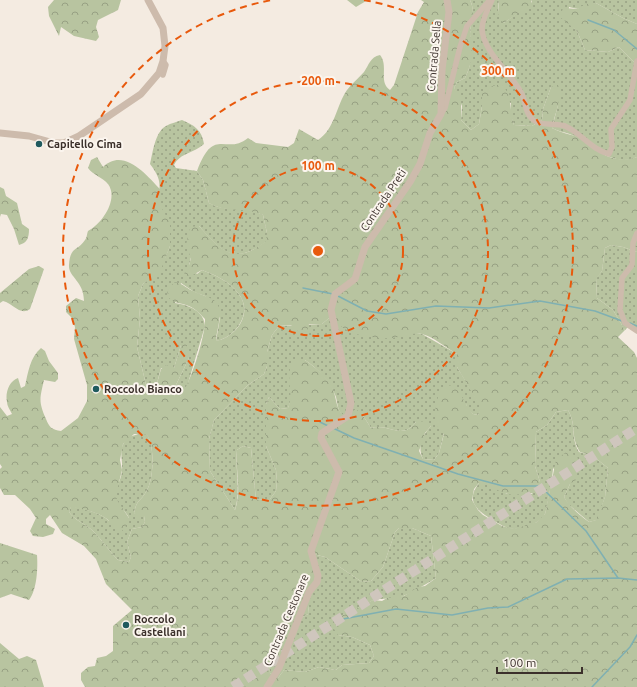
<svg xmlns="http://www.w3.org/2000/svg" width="637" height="687" font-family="Ubuntu,sans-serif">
  <defs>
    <pattern id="grass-dots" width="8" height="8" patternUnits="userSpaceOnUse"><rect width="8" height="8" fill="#b8c4a0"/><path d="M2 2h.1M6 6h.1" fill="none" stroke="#97a083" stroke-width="1.8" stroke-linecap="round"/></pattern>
    <pattern id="forest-crowns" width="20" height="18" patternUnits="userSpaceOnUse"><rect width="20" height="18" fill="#b8c4a0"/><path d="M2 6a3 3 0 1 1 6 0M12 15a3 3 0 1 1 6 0" fill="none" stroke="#97a083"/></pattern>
  </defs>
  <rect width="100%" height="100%" fill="#f4ebe1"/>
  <g fill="url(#grass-dots)">
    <path d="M470 0H499L498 10 504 23 532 2 531 0H637V24L623 18 596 3 578 9 569 7 568 22 577 31 585 50 608 52 619 47 637 65V157C613 168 593 145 572 135 566 132 559 132 552 128L558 105 551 87 543 109 542 120 532 126 514 125 511 116V103L482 93V106L479 124 471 130 461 120 462 106 454 88 457 82 465 78C473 63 471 50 470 34 470 22 476 12 470 0Z"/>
    <path d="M182 120C194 125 202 130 204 144 194 153 180 153 174 165L176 168 197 171 203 180 209 203C223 210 228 208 242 209 249 209 257 212 263 215L267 233V241C234 266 222 252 199 226L189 265 197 274 202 270C215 275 229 281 238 293 254 312 236 337 216 341L220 318 205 296 194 292 181 283 175 303C189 305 204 311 205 326L186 390 180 397H175L174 389 189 358 181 345 174 368H161L156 387 151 389 146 385 137 347 140 319 138 296 143 284 149 279 165 258 170 246C167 233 162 219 160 206 157 185 165 184 150 164 153 152 155 132 166 126 171 123 177 122 182 120Z"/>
    <polygon points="611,245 623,247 637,252 637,329 631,324 625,330 613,310 597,298 596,278 602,271 605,248"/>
    <path d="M329 318 422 334 457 354V367L482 408 478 415 473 414 467 409 466 404 444 433 439 453 434 460 423 459C417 446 422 436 431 426L416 422C402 441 389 423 371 428L362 414 345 417C337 411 338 405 336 397 331 382 317 368 305 360L290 386 292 397 288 408 280 409 269 397 266 404V446L276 470 277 481 276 491 270 499 256 500 251 448 243 446 237 450C235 470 241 490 235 510L210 471 209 439 214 420 248 385 264 374 267 366V352L272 335 279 326 322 324Z"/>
    <path d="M568 410C577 426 570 436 579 452L593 456 608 468 605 497 597 520 589 522 568 504 564 497 570 484 553 468C553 474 547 511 544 516 539 523 523 529 514 529 507 529 500 524 494 521 479 511 464 503 479 483H487L507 494H532L540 482 535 466 536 432 547 425 556 412Z"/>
    <path d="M142 433 147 435C155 446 154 480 146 492 140 502 137 499 134 513L144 516 145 522 142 527 132 529 127 542 131 557 129 562 118 560C109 551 102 540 93 531 86 524 74 520 69 512L71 506C83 509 100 512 109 521L129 518C126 511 119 507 116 500 113 490 122 480 122 470 123 460 118 449 126 440 131 434 136 436 142 433Z"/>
    <path d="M399 528H412L431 536 436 578C428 583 409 594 401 597 392 599 382 598 374 600 363 603 354 612 343 615L338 635 352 637 370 645 374 656 369 663 342 665 336 670 319 667 305 672 284 670 278 678 270 673C268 654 278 640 284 623L298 620 308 614 309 602 313 590V554L325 557 362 582 371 581 383 567 395 532Z"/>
  </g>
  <g fill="url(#forest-crowns)" fill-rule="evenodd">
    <polygon points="54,0 121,0 118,10 98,20 96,27 99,37 96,41 74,36 61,27 59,36 49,16 48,7"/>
    <polygon points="347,0 366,0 366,1 356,7"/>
    <path d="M421 0H470C476 13 471 20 470 33 470 37 472 41 472 45 473 57 470 68 465 78L457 82 454 88 461 98V120L471 130 479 124 482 106V93L488 87 502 84C513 98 509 109 514 125L532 126 542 120 543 109 551 87 559 85C562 101 555 112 552 128 563 134 576 135 587 141 591 143 593 147 596 149 606 159 625 162 637 157V252L623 247 611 245 605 248 602 271 596 279 597 298 613 310 625 330 618 337 634 352 637 358V687H85L81 680V673L88 667 95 666 97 658 106 656 113 651V626L132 610 106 584 96 559 84 546 62 533 50 515 46 519V524L55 529 53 534 43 537 33 536 30 531 36 518 30 509 15 495H4L0 488V469L2 467 0 464V407L7 416 12 414C10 410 7 406 7 402 5 393 9 381 18 378L21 388 25 386C28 373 30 357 41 348L45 351 49 361 58 373V379L55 382 44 380C40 398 38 401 46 419 49 427 52 430 61 431L78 418 87 401V385L74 339 75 327 71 317 66 312V306L76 298 84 301C84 281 68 277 69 265 70 246 78 251 85 240 87 238 87 233 88 231 102 224 119 199 108 184 102 177 93 175 88 168L91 160 97 157 103 167C123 147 146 174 160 189V205L170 223V246L160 272 143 284 138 296 140 319 137 347 146 385 151 389 156 387 161 369 166 365 174 368 181 345 186 342 189 358 174 389 175 397H180C190 385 206 334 205 319 199 313 194 307 186 305 177 302 176 304 168 297L167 289 175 282C184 284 187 289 195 292 201 295 210 297 215 301 225 311 216 330 216 341 237 337 254 312 238 293 229 281 215 275 202 270L191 276 184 277 185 269 189 265 191 258 186 245 190 227 199 226C222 251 234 266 266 241L267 233 263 215C242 206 229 214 209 203L203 180 197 171C214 125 226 156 248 138L256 143 288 147 294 143 299 129 318 140C335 129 336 106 347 90 352 83 359 78 364 72 369 65 370 57 380 55 389 66 378 82 390 90L394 85 418 12 424 2ZM329 318C342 325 344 332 361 335 370 337 383 339 392 338 402 337 412 332 422 334 434 337 446 348 457 354V367L481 408 478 415 473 414C464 405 463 394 453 385L447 386 439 393 435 410V423L444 434 439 453 434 460 423 459 419 451 425 433 431 426 427 421 416 422C402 441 389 423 371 428L362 414 356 409 345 416C335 410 337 397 332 387 326 376 315 367 305 360L297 361 291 365C286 382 294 392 288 408L280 409 269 397 266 404V446L276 470 277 481 276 491 270 499 256 500 251 448 243 446 237 450C235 470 242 490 235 510L210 471 209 439 214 420 248 385 264 374 267 366V352L272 335 279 326 291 325 300 333 307 331 309 324H322ZM568 410C577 426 570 436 580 452L593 456 608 468 605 497 596 520 589 522C579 515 570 507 564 497L570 484 576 480 579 463 577 456 566 452 556 460 545 514 537 522 514 529 502 526 483 515 478 510 472 500 474 489 479 483C492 484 497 492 508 494 513 496 534 493 539 492L540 482 535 466 536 432 547 425 556 412ZM134 434 147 435C155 446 154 480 146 492 140 502 137 499 134 513L138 516H144L145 522 142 527 132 529 127 542 131 557 129 562 118 560C109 551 102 540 93 531 86 524 74 520 69 512L71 507C82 509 98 512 107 519 112 524 114 529 121 532L127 525 129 518 117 500 116 495 122 470 120 460 123 444ZM399 528H412L431 536 436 578 425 586 418 587 404 596 387 598 382 601 373 600 343 615 336 621 334 629 338 635 352 637 370 645 374 656 369 663 342 665 336 670 319 667 305 672 284 670 278 678 270 673C268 654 278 640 284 623L298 620 308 614C309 600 312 591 321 580L313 554 325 557 362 582 371 581 383 567 395 532Z"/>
    <path d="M499 0H531C532 5 530 8 527 11H521L504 23C495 17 499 10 499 0Z"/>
    <polygon points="596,3 623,18 637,24 637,65 619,47 608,52 585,50 577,31 560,17 563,8 578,9 584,4"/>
    <path d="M0 187 4 189 6 196 17 203 22 224 29 229C29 238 27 243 19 245L14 229 7 215 1 214 0 217Z"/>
    <path d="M39 266 44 269 30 309C20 316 14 304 3 301L0 303V293L29 269Z"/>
    <path d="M0 543 37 555C38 568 37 590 29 600L11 594 0 598Z"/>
    <polygon points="0,643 19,659 27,656 36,660 44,687 0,687"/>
  </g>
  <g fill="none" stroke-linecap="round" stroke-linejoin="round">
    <g stroke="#7fb0b2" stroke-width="1.5">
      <polyline points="588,20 614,30 637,49"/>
      <polyline points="303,288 333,294"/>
      <polyline points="338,296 367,311 386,314 436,306 489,308 540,301 595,311 622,321"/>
      <polyline points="630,323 637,326"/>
      <polyline points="320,422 328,426"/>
      <polyline points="333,428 354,438 458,474 503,486 540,486 586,531 618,578"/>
      <polyline points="343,619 396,609 452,615 488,608 508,607 567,579 618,578 637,580"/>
      <polyline points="592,687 630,647 637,635"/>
    </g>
    <polyline stroke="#cfc6bd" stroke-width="10" stroke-dasharray="10 5" stroke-linecap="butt" points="233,687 637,428"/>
    <g stroke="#cdbbac" stroke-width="5.5">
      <path d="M492 0C488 9 482 19 482 29 483 52 512 74 522 94 526 103 525 115 535 121 543 126 555 123 565 126 581 133 592 150 609 154L612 147 611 129 630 100 637 61"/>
      <polyline points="163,61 166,65 163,75"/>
      <polyline points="441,114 445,108 460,47 467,26 489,1"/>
      <polyline points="637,233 633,243 632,265 622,278 620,310 625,323 637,331"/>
    </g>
    <g stroke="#cdbbac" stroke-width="7">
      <polyline points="0,133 29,136 54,143 64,143 79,136 141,94 159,73 163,61 165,46 163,28 148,0"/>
      <polyline points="267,687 279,668 309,592 317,582 318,576 311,551 339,472 321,438 322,433 348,416 351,403 331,310 335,294 355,279 365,247 410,182 420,164 430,133 441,114 442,70 449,12 447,0"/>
    </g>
  </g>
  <g fill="none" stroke="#e8590c" stroke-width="2" stroke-dasharray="7 5">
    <circle cx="318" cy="251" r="85"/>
    <circle cx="318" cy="251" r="170"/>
    <path d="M364 0A255 255 0 1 1 272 0"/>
  </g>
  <g fill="#1f5a5e" stroke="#fbf5ee" stroke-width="1.5">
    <circle cx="39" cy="144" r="4"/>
    <circle cx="96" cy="389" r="4"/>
    <circle cx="126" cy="625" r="4"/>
  </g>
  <g text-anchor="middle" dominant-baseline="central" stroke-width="4" stroke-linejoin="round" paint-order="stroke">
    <g font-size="11" fill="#3b302b" stroke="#fbf5ee">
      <text transform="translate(434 56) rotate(-85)">Contrada Sella</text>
      <text transform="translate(383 200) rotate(-56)">Contrada Preti</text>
      <text transform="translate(286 620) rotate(-67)">Contrada Cestonare</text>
    </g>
    <g font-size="11" font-weight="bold" fill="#3b302b" stroke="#fbf5ee" text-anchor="start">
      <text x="47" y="144">Capitello Cima</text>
      <text x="104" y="389">Roccolo Bianco</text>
      <text x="134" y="619">Roccolo<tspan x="134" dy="13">Castellani</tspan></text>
    </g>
  </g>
  <circle cx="318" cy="251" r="6" fill="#e8590c" stroke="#fbf5ee" stroke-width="2"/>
  <g font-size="12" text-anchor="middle" font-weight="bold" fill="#e8590c" stroke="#fbf5ee" stroke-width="4" stroke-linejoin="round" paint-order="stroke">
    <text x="498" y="75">300 m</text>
    <text x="318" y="85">200 m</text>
    <text x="318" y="170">100 m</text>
  </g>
  <path d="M497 667v6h85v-6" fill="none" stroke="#3b302b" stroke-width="2"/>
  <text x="503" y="667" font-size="12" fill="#3b302b" stroke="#fbf5ee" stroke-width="3" paint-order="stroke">100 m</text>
</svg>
